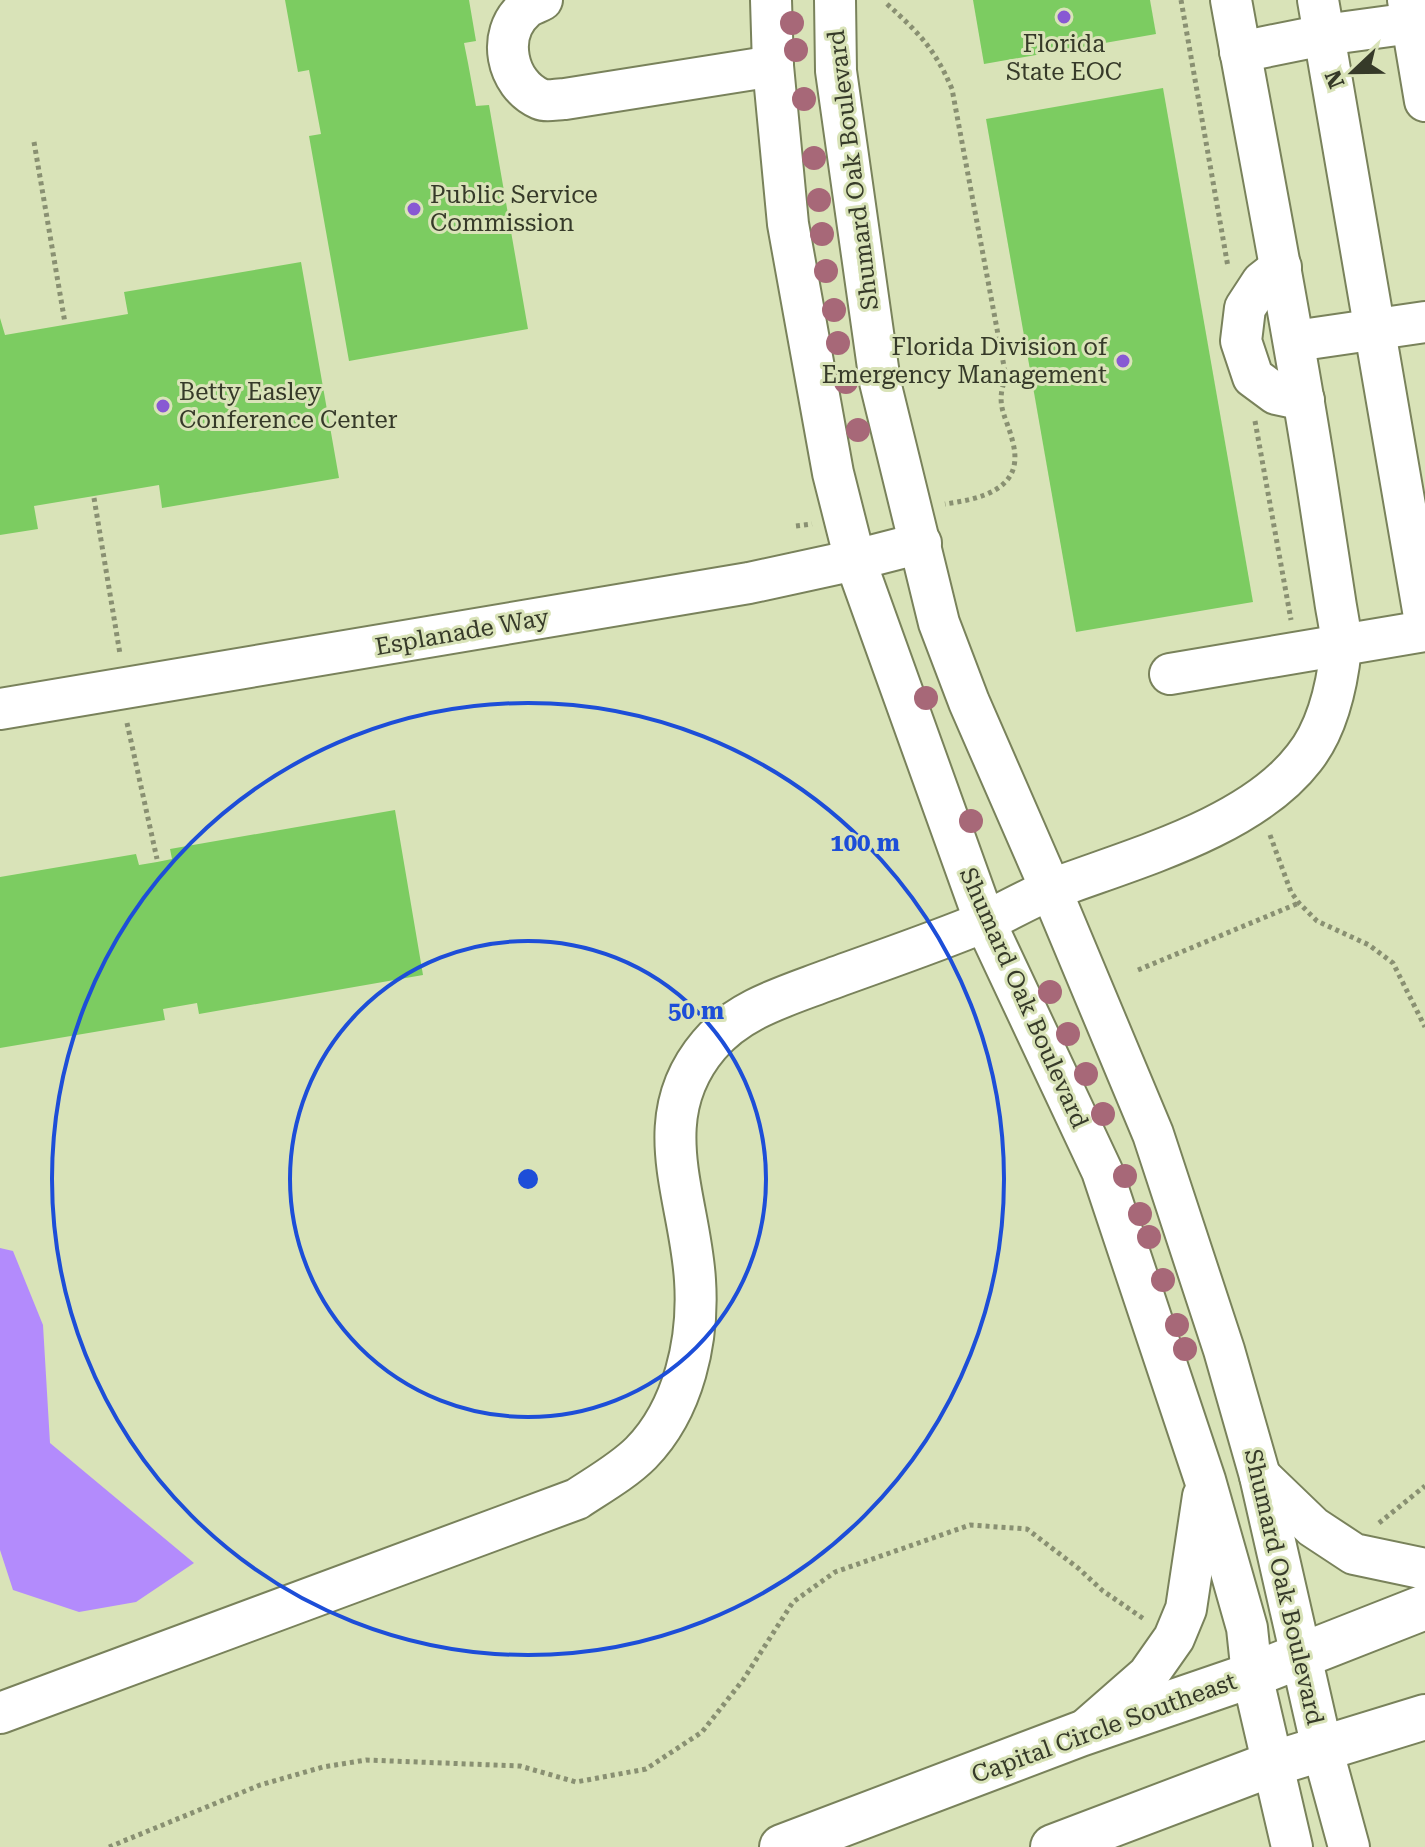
<svg xmlns="http://www.w3.org/2000/svg" width="1425" height="1847" font-family="'Roboto Serif',serif">
  <rect width="100%" height="100%" fill="#d9e3b8"/>
  <polygon fill="#b38bfc" points="0,1248 13,1251 43,1325 50,1443 194,1563 136,1602 79,1612 13,1590 0,1550"/>
  <g fill="#7ccc61">
    <polygon points="285,0 469,0 476,41 464,43 468,63 476,106 489,105 528,329 349,361 309,136 321,134 309,70 298,72"/>
    <polygon points="973,0 1150,0 1156,34 984,64"/>
    <polygon points="1163,88 1253,602 1076,632 986,119"/>
    <polygon points="301,262 339,478 162,508 159,485 94,496 34,506 38,529 0,535 0,318 5,335 128,314 124,292"/>
    <polygon points="395,810 423,975 199,1014 197,1003 163,1009 165,1020 0,1048 0,877 136,854 139,865 157,862 172,859 170,849"/>
  </g>
  <g fill="none" stroke-linecap="round" stroke-linejoin="round">
    <g stroke="#79825b" stroke-width="44">
      <g id="minor">
        <path d="M542 0C537 3 529 5 525 9 496 34 506 84 540 99 547 102 557 99 565 99L773 66"/>
        <polyline points="771,0 773,66 788,224 833,473 855,560 985,922 1102,1171 1205,1480 1247,1628 1252,1675 1292,1847"/>
        <polyline points="835,0 836,71 880,382 939,623 969,702 1051,890 1153,1134 1224,1350 1260,1476 1322,1748 1349,1847"/>
        <polyline points="1318,0 1425,622"/>
        <polyline points="1408,0 1425,101"/>
        <polyline points="1240,52 1324,35 1412,23"/>
        <polyline points="1281,267 1262,282 1245,308 1241,341 1253,377 1276,394 1304,400"/>
        <polyline points="1295,341 1425,322"/>
        <polyline points="1170,674 1425,631"/>
        <polyline points="0,709 749,583 855,560 921,543"/>
        <polyline points="1260,1476 1313,1527 1354,1554 1425,1569"/>
        <path d="M0 1713 577 1499C598 1485 623 1471 641 1453 684 1409 699 1340 695 1280 690 1197 646 1119 709 1045 739 1009 786 996 828 980 880 961 933 943 984 922 1008 911 1031 897 1055 888 1135 858 1251 827 1304 758 1328 728 1337 686 1341 648 1342 633 1337 615 1335 600 1329 561 1323 522 1317 483 1292 321 1260 161 1231 0"/>
        <polyline points="1084,1731 1148,1675 1174,1638 1186,1609 1203,1496"/>
      </g>
    </g>
    <g stroke="#79825b" stroke-width="48">
      <g id="major">
        <polyline points="782,1847 1080,1734 1252,1675 1425,1607"/>
        <polyline points="1053,1847 1272,1764 1425,1717"/>
      </g>
    </g>
    <g stroke="#899072" stroke-width="5" stroke-dasharray="4 4" stroke-linecap="butt">
      <polyline points="1181,0 1228,267"/>
      <path d="M887 4C919 33 935 49 952 89L1006 377C994 406 1007 416 1013 443 1025 490 979 499 945 504"/>
      <polyline points="34,142 65,323"/>
      <polyline points="1255,421 1291,620"/>
      <polyline points="94,498 120,654"/>
      <polyline points="796,526 812,524"/>
      <polyline points="127,723 157,859"/>
      <polyline points="1270,835 1291,892 1299,903 1317,921 1369,945 1393,963 1425,1027"/>
      <polyline points="1138,970 1299,903"/>
      <polyline points="1379,1523 1425,1486"/>
      <polyline points="109,1847 260,1785 323,1767 366,1760 520,1766 576,1782 646,1769 702,1732 743,1680 793,1602 835,1572 970,1525 1027,1529 1078,1568 1103,1591 1144,1619"/>
    </g>
    <use href="#minor" stroke="#fff" stroke-width="40"/>
    <use href="#major" stroke="#fff" stroke-width="44"/>
  </g>
  <g fill="#a76878">
    <circle cx="792" cy="23" r="12"/>
    <circle cx="796" cy="50" r="12"/>
    <circle cx="804" cy="99" r="12"/>
    <circle cx="814" cy="158" r="12"/>
    <circle cx="819" cy="200" r="12"/>
    <circle cx="822" cy="234" r="12"/>
    <circle cx="826" cy="271" r="12"/>
    <circle cx="834" cy="310" r="12"/>
    <circle cx="838" cy="343" r="12"/>
    <circle cx="846" cy="382" r="12"/>
    <circle cx="858" cy="430" r="12"/>
    <circle cx="926" cy="698" r="12"/>
    <circle cx="971" cy="821" r="12"/>
    <circle cx="1050" cy="992" r="12"/>
    <circle cx="1068" cy="1034" r="12"/>
    <circle cx="1086" cy="1074" r="12"/>
    <circle cx="1103" cy="1114" r="12"/>
    <circle cx="1125" cy="1176" r="12"/>
    <circle cx="1140" cy="1214" r="12"/>
    <circle cx="1149" cy="1237" r="12"/>
    <circle cx="1163" cy="1280" r="12"/>
    <circle cx="1177" cy="1325" r="12"/>
    <circle cx="1185" cy="1349" r="12"/>
  </g>
  <g fill="none" stroke="#1d4ed8" stroke-width="4">
    <circle cx="528" cy="1179" r="238"/>
    <circle cx="528" cy="1179" r="476"/>
  </g>
  <g fill="#8859d3" stroke="#d9e3b8" stroke-width="3">
    <circle cx="1064" cy="17" r="8"/>
    <circle cx="414" cy="209" r="8"/>
    <circle cx="1123" cy="361" r="8"/>
    <circle cx="163" cy="406" r="8"/>
  </g>
  <g text-anchor="middle" dominant-baseline="central" stroke-width="6" stroke-linejoin="round" paint-order="stroke">
    <g font-size="24" fill="#363a29" stroke="#d9e3b8" text-anchor="start">
      <text x="1064" y="44" text-anchor="middle">Florida<tspan x="1064" dy="28">State EOC</tspan></text>
      <text x="430" y="195">Public Service<tspan x="430" dy="28">Commission</tspan></text>
      <text x="1107" y="347" text-anchor="end">Florida Division of<tspan x="1107" dy="28">Emergency Management</tspan></text>
      <text x="179" y="392">Betty Easley<tspan x="179" dy="28">Conference Center</tspan></text>
    </g>
    <g font-size="24" fill="#363a29" stroke="#d9e3b8">
      <text transform="translate(853 170) rotate(-97)">Shumard Oak Boulevard</text>
      <text transform="translate(462 632) rotate(-10)">Esplanade Way</text>
      <text transform="translate(1024 998) rotate(66)">Shumard Oak Boulevard</text>
      <text transform="translate(1284 1587) rotate(77)">Shumard Oak Boulevard</text>
      <text transform="translate(1104 1728) rotate(-20)">Capital Circle Southeast</text>
    </g>
  </g>
  <circle cx="528" cy="1179" r="12" fill="#1d4ed8" stroke="#d9e3b8" stroke-width="4"/>
  <g font-size="24" text-anchor="middle" font-weight="bold" fill="#1d4ed8" stroke="#d9e3b8" stroke-width="6" stroke-linejoin="round" paint-order="stroke">
    <text x="865" y="851">100 m</text>
    <text x="696" y="1019">50 m</text>
  </g>
  <g transform="translate(1353 72) rotate(248)" stroke="#d9e3b8" stroke-width="6" paint-order="stroke">
  <path d="M0-6L14 30L0 20L-14 30Z" fill="#363a29"/>
  <text y="-12" font-size="22" font-weight="bold" text-anchor="middle" fill="#363a29">N</text>
  </g>
</svg>
